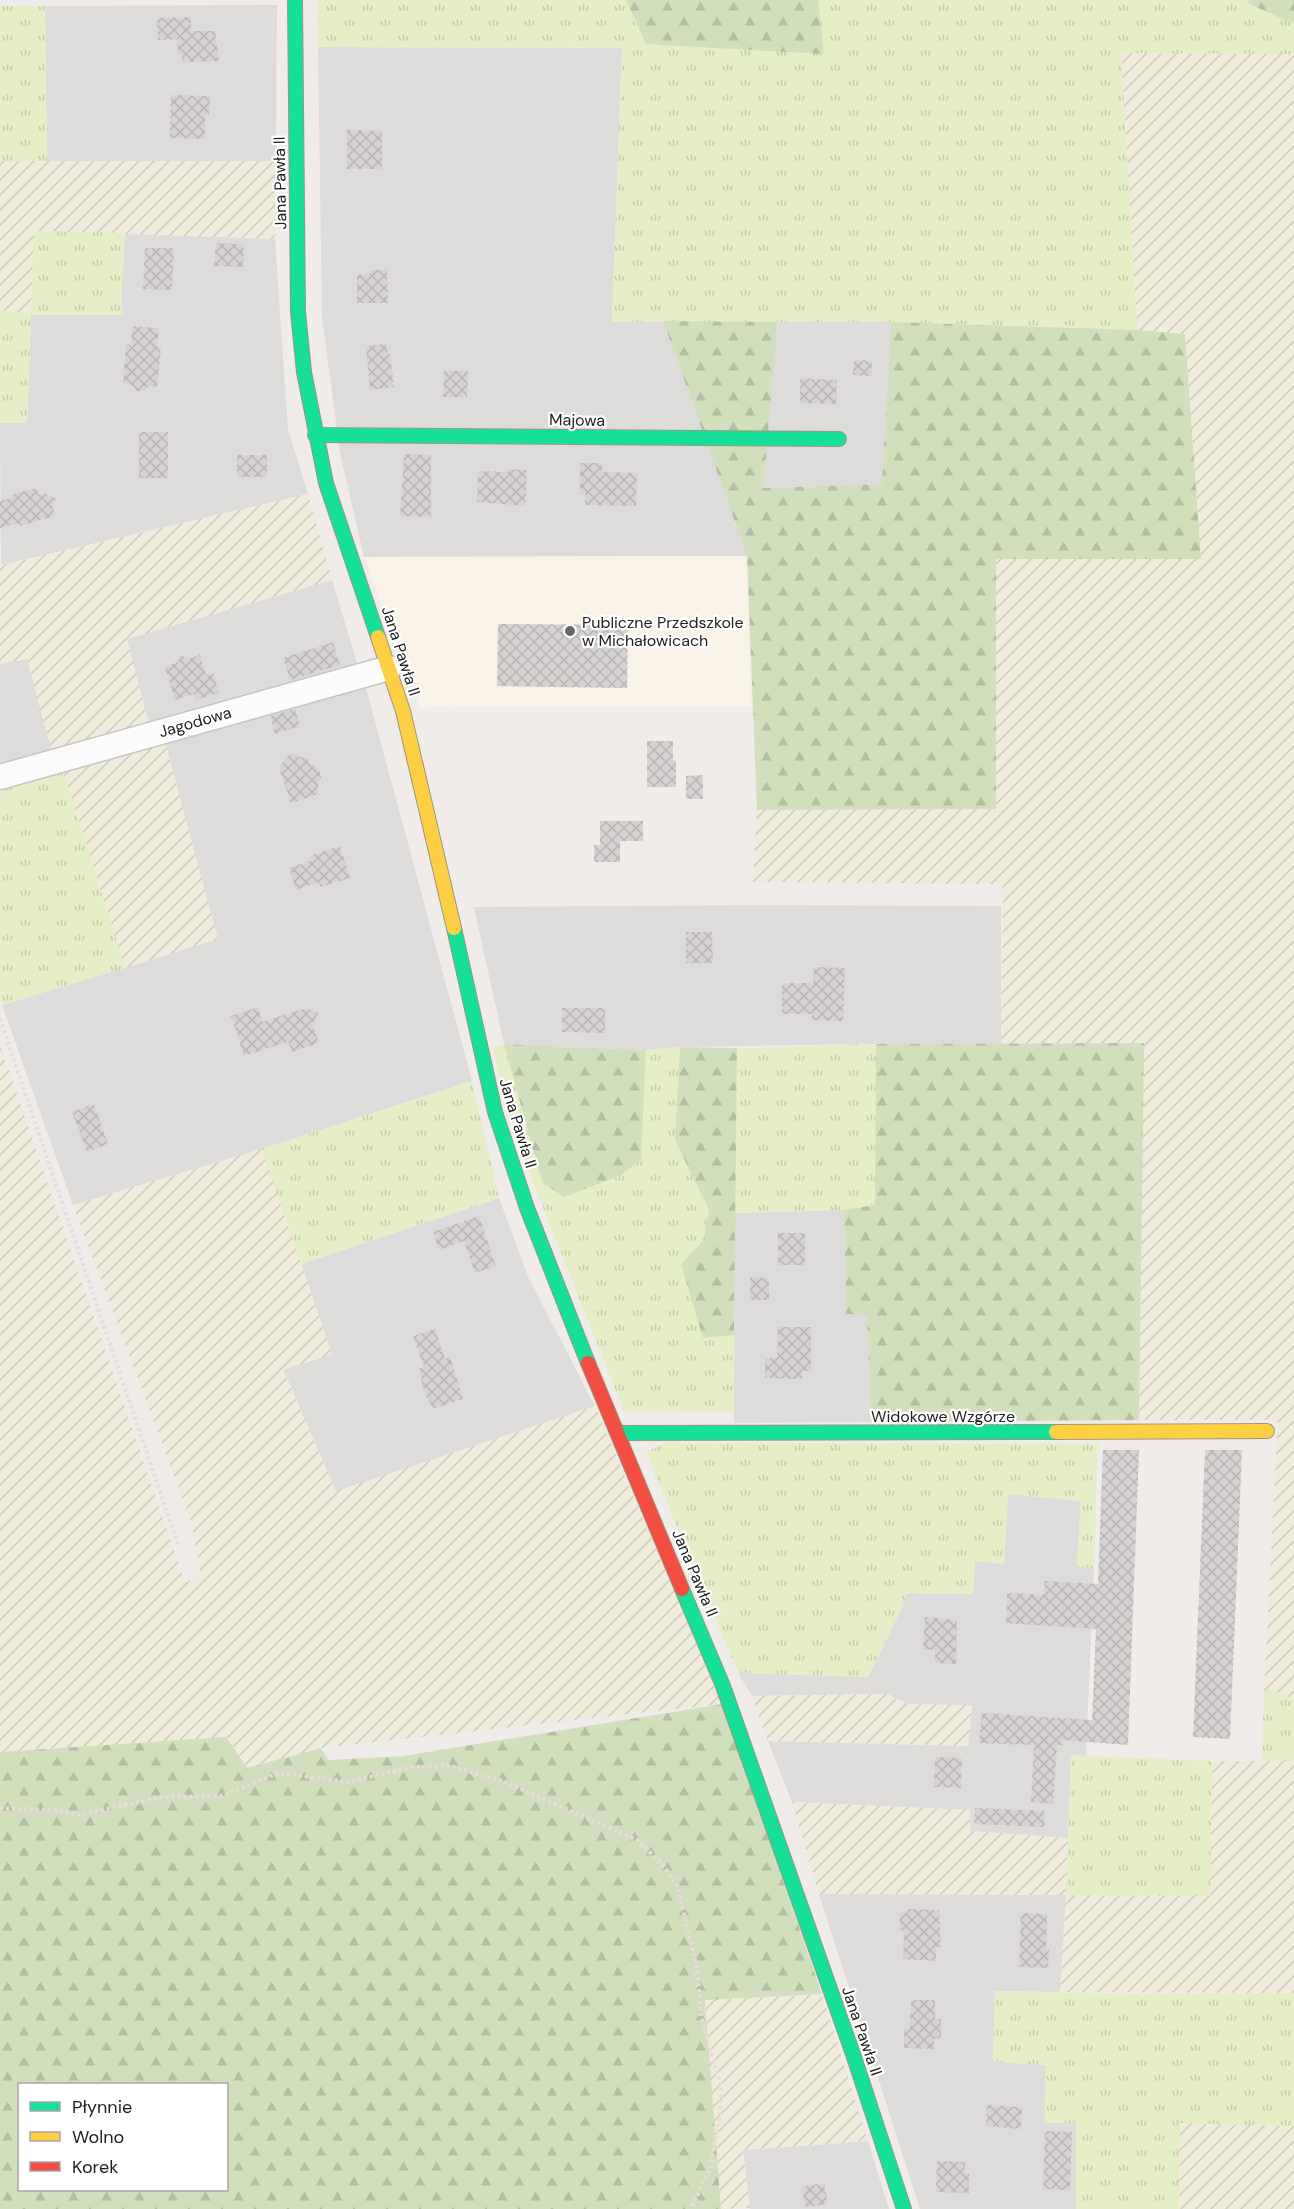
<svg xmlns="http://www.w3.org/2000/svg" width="1294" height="2209" font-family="'DM Sans',sans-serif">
  <defs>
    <pattern id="farmland-furrows" width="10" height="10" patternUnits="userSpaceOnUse" patternTransform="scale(1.5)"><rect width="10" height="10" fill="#f0ecdc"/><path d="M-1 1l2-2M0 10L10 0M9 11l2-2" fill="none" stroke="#cecabc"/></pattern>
    <pattern id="grass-tufts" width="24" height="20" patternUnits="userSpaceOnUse" patternTransform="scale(1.5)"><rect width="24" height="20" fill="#e5eec7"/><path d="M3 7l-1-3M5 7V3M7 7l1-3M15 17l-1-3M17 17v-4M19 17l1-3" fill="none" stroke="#c4ccab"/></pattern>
    <pattern id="forest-firs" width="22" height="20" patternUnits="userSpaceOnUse" patternTransform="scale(1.5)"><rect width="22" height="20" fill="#d1dfbd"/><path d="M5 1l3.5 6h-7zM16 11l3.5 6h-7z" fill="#b3bfa2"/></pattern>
    <pattern id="building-cross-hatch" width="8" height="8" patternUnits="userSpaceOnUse" patternTransform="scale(1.5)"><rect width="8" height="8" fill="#d6d2d1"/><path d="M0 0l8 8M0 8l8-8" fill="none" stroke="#b7b4b3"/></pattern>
  </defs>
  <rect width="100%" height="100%" fill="#efecea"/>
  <g fill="#dedcdb">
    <polygon points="277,5 276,161 47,161 45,6"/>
    <polygon points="318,47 622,48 612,322 663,321 747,556 364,557 340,453 322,317"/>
    <polygon points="125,233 275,239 288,429 308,494 1,565 0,423 27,423 31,315 123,314 121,297"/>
    <polygon points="778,322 891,322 883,484 762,488"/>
    <polygon points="332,580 358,666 149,724 126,639"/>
    <polygon points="27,659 53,756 0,769 0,664"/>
    <polygon points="365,684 472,1081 262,1149 73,1205 2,1005 217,939 165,742"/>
    <polygon points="757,905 1001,906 1001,1044 876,1044 680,1047 646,1050 504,1044 474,907"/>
    <polygon points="499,1198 529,1279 595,1406 336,1492 283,1369 331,1353 301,1264"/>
    <polygon points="844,1210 846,1314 867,1314 871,1422 734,1423 735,1213"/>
    <polygon points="1008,1494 1081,1501 1077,1566 1094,1568 1086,1756 1071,1756 1068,1838 969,1831 969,1810 792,1802 768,1741 968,1746 971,1706 907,1704 887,1694 752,1696 738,1673 868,1677 909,1593 973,1594 975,1561 1004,1564"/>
    <polygon points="819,1894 1066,1895 1060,1992 995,1991 993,2062 1046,2065 1045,2122 1076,2123 1076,2209 920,2209"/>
    <polygon points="868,2141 889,2209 750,2209 743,2150"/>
  </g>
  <polygon fill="#f8f3e6" points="747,556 751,706 420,707 364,557"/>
  <g fill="url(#farmland-furrows)">
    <polygon points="1121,53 1294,54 1294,1699 1264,1688 1278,1420 1139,1420 1144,1043 1001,1044 1003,884 753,882 757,810 996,808 996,559 1201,559 1185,335 1137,330"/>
    <polygon points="0,161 276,161 275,239 34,231 31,315 0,310"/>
    <polygon points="308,494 332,580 127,639 149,724 53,756 27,659 0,664 0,560 2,565"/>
    <polygon points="165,742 218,939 125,968 63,770"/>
    <polygon points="0,1045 185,1582 201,1577 191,1521 73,1205 262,1149 332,1354 283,1370 336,1491 595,1406 722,1704 321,1748 247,1768 226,1737 0,1752"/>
    <polygon points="887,1694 907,1704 972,1705 968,1746 768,1741 752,1696"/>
    <polygon points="1212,1761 1294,1761 1294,1993 1060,1992 1066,1895 819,1894 792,1802 970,1810 970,1831 1068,1838 1066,1895 1210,1896"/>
    <polygon points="822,1994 868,2141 743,2150 750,2208 721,2209 705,2000"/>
    <polygon points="1179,2123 1294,2126 1294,2209 1179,2209"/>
  </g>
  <g fill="url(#grass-tufts)">
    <polygon points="318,0 626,0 646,44 824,53 818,0 1248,0 1249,4 1294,24 1294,54 1121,53 1137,330 891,322 612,322 622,48 318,47"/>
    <polygon points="0,6 45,6 47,161 0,161"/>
    <polygon points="34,231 125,233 121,297 123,315 31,315 27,423 0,423 0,310 31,314"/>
    <polygon points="63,770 125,968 2,1005 0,998 0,788"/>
    <polygon points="504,1044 542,1181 641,1160 646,1050 680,1047 676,1140 709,1210 703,1241 703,1338 734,1335 734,1412 624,1411 522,1154 492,1048"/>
    <polygon points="876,1044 876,1205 844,1210 735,1213 737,1048"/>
    <polygon points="472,1081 499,1198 301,1264 262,1149"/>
    <polygon points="665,1443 1098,1444 1094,1568 1077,1566 1081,1501 1008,1494 1004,1564 975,1561 973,1594 909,1593 868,1677 738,1673 646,1452"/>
    <polygon points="1264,1688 1294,1699 1294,1761 1262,1761"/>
    <polygon points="1071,1755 1212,1761 1210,1896 1066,1895"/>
    <polygon points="995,1991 1127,1994 1294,1993 1294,2126 1180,2123 1179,2209 1076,2209 1076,2123 1045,2123 1046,2065 993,2062"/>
  </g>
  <g fill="url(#forest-firs)" fill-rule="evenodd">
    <polygon points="626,0 818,0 824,54 646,44"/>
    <polygon points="1248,0 1294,0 1294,24 1249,4"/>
    <polygon points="663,321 778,322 763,488 882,484 891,322 1137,330 1185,334 1201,559 996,559 996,809 757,810 747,556"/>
    <polygon points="1144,1043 1139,1420 871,1422 867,1315 846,1314 844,1210 875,1205 876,1044"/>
    <polygon points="504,1044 646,1050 641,1160 619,1176 564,1197 542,1182"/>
    <polygon points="680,1047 737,1048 734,1335 703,1338 681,1264 703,1241 709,1210 675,1140"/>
    <path d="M722 1704 822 1994 705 2000 721 2209H0V1752L226 1737 247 1768 321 1748 328 1760 403 1756ZM20 2084H226V2190H20Z"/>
  </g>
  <g fill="url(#building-cross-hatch)">
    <polygon points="191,17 191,31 215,31 219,61 182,62 182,55 178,55 177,39 158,40 157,18"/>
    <polygon points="171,95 210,96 209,115 205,115 205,139 170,138"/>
    <polygon points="347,130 382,131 382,169 347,169"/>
    <polygon points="216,243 244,244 243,267 214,266"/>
    <polygon points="145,248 174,248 172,290 143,289"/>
    <polygon points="370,270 387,270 388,303 357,303 357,275 370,274"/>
    <polygon points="132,326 159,328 157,347 161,347 157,387 149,386 143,391 136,391 132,385 123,384 126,344 131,345"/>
    <polygon points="386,344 388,354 390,354 394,387 370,390 366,346"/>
    <polygon points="854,360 872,361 871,376 853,375"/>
    <polygon points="444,371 468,371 467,397 443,397"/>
    <polygon points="800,378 837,380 836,404 800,403"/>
    <rect x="139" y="432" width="29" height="46"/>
    <polygon points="404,454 431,455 431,517 400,516"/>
    <rect x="237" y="455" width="30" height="22"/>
    <polygon points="580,463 602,463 602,472 637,473 636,506 585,505 585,494 580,494"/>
    <polygon points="508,469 527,470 525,506 477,502 478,471 508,472"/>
    <polygon points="36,488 39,495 45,493 56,499 52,506 55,516 19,526 18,523 0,528 0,501 12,498 11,495"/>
    <polygon points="498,624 628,625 627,688 497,686"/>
    <polygon points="333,642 340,665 290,680 283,658"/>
    <polygon points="181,655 188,659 200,655 206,675 213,673 219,693 196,700 194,694 175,700 165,667 178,662"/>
    <polygon points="295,709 300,726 275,734 270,716"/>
    <polygon points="647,741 673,741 673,760 676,761 676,787 647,787"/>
    <polygon points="290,754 308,759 309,763 319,769 321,777 317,789 319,794 291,803 279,768"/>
    <polygon points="703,775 703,799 686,799 686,776"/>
    <polygon points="600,821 643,821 643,841 620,841 620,862 594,862 594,845 600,845"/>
    <polygon points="340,846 350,878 320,887 319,882 296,890 289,868 312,860 310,856"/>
    <polygon points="686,932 712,932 713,963 686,963"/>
    <polygon points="814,967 845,968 843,1021 812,1020 812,1014 782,1014 782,983 813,983"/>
    <polygon points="258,1007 262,1022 306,1008 318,1013 313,1025 319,1043 292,1052 288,1042 244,1056 231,1016"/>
    <polygon points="562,1008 605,1008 605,1033 562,1032"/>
    <polygon points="94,1104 108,1144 87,1152 72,1112"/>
    <polygon points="479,1216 496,1266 475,1273 464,1241 439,1250 433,1232"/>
    <rect x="778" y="1233" width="27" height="32"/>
    <polygon points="750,1277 769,1278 769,1300 750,1300"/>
    <polygon points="778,1327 811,1327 811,1371 802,1371 802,1379 765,1378 765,1359 777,1358"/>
    <polygon points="435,1329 445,1359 450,1357 463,1399 433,1409 423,1388 419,1369 424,1367 413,1336"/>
    <polygon points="1103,1450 1139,1450 1128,1745 1063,1740 1063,1745 1057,1745 1053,1804 1031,1802 1034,1745 979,1743 982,1713 1092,1720 1096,1629 1006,1623 1007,1593 1044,1595 1045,1581 1098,1584"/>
    <polygon points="1205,1450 1242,1450 1230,1739 1193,1737"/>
    <polygon points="925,1617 957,1620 956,1664 935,1663 935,1650 923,1649"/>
    <polygon points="935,1757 962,1758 961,1788 934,1787"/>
    <polygon points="975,1808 1044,1811 1045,1827 974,1824"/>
    <polygon points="907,1909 939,1910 941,1947 936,1947 936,1961 903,1959 904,1931 899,1930 900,1913 907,1913"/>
    <polygon points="1021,1913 1047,1914 1046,1949 1049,1950 1048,1968 1019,1967"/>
    <polygon points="911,2000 935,2000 935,2019 941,2019 941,2038 934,2039 934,2049 904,2048 904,2029 910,2029"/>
    <polygon points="987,2105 1022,2107 1021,2129 986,2126"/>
    <polygon points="1045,2131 1072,2132 1070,2190 1043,2189"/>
    <polygon points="937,2161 965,2162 965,2174 969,2174 969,2193 936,2192"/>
    <polygon points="824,2183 828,2204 805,2207 802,2187"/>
  </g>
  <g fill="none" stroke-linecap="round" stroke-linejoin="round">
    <g stroke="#c6c5c4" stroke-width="27">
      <polyline id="street" points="0,777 389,668"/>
    </g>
    <g stroke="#9b9680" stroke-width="16">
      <g id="fast">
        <polyline points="295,0 298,312 304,372 326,483 378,637"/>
        <polyline points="315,435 839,439"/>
        <polyline points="454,928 495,1112 527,1208 588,1363"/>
        <polyline points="618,1433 1056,1432"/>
        <polyline points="682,1589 723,1686 853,2054 904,2209"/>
      </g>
    </g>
    <g stroke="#9b9680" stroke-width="16">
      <g id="slow">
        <polyline points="378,637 403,711 454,928"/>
        <polyline points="1056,1432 1267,1431"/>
      </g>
    </g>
    <g stroke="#9b9680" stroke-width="16">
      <polyline id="jam" points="588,1363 682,1589"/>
    </g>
    <g stroke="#ecdadc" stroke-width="4" stroke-dasharray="3 3" stroke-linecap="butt">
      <polyline points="0,1019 178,1545"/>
      <polyline points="0,1808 55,1810 79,1815 161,1797 222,1796 278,1773 349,1782 408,1768 445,1765 503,1781 637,1840 663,1865 677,1885 697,1967 701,2016 721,2086 721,2110 710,2169 691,2209"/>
    </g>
    <use href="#street" stroke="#fdfcfc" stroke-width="24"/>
    <use href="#fast" stroke="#16e098" stroke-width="14"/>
    <use href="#slow" stroke="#ffcf43" stroke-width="14"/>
    <use href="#jam" stroke="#f24e42" stroke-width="14"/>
  </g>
  <circle fill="#696867" stroke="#fff" stroke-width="2" cx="570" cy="631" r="6"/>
  <g text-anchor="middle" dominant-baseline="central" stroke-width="4.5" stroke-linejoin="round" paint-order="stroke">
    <g font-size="16" fill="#212121" stroke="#fff">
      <text transform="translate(280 183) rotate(-91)">Jana Pawła II</text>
      <text transform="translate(577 420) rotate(1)">Majowa</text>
      <text transform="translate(401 651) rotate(72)">Jana Pawła II</text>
      <text transform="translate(195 722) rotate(-16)">Jagodowa</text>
      <text transform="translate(518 1123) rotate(73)">Jana Pawła II</text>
      <text x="943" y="1416">Widokowe Wzgórze</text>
      <text transform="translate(695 1573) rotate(67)">Jana Pawła II</text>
      <text transform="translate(862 2031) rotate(71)">Jana Pawła II</text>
    </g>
    <g font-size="16" fill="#212121" stroke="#fff" text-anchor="start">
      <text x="582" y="622">Publiczne Przedszkole<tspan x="582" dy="18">w Michałowicach</tspan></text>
    </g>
  </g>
  <rect x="18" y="2083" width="210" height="108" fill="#ffffff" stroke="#a6a6a6" stroke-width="1.5"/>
  <rect x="30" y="2102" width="30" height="9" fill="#16e098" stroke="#a6a6a6" stroke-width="1.5"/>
  <text x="72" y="2113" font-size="18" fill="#212121">Płynnie</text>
  <rect x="30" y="2132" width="30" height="9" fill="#ffcf43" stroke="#a6a6a6" stroke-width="1.5"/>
  <text x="72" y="2143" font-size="18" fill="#212121">Wolno</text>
  <rect x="30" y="2162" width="30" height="9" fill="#f24e42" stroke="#a6a6a6" stroke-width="1.5"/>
  <text x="72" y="2173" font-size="18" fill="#212121">Korek</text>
</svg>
